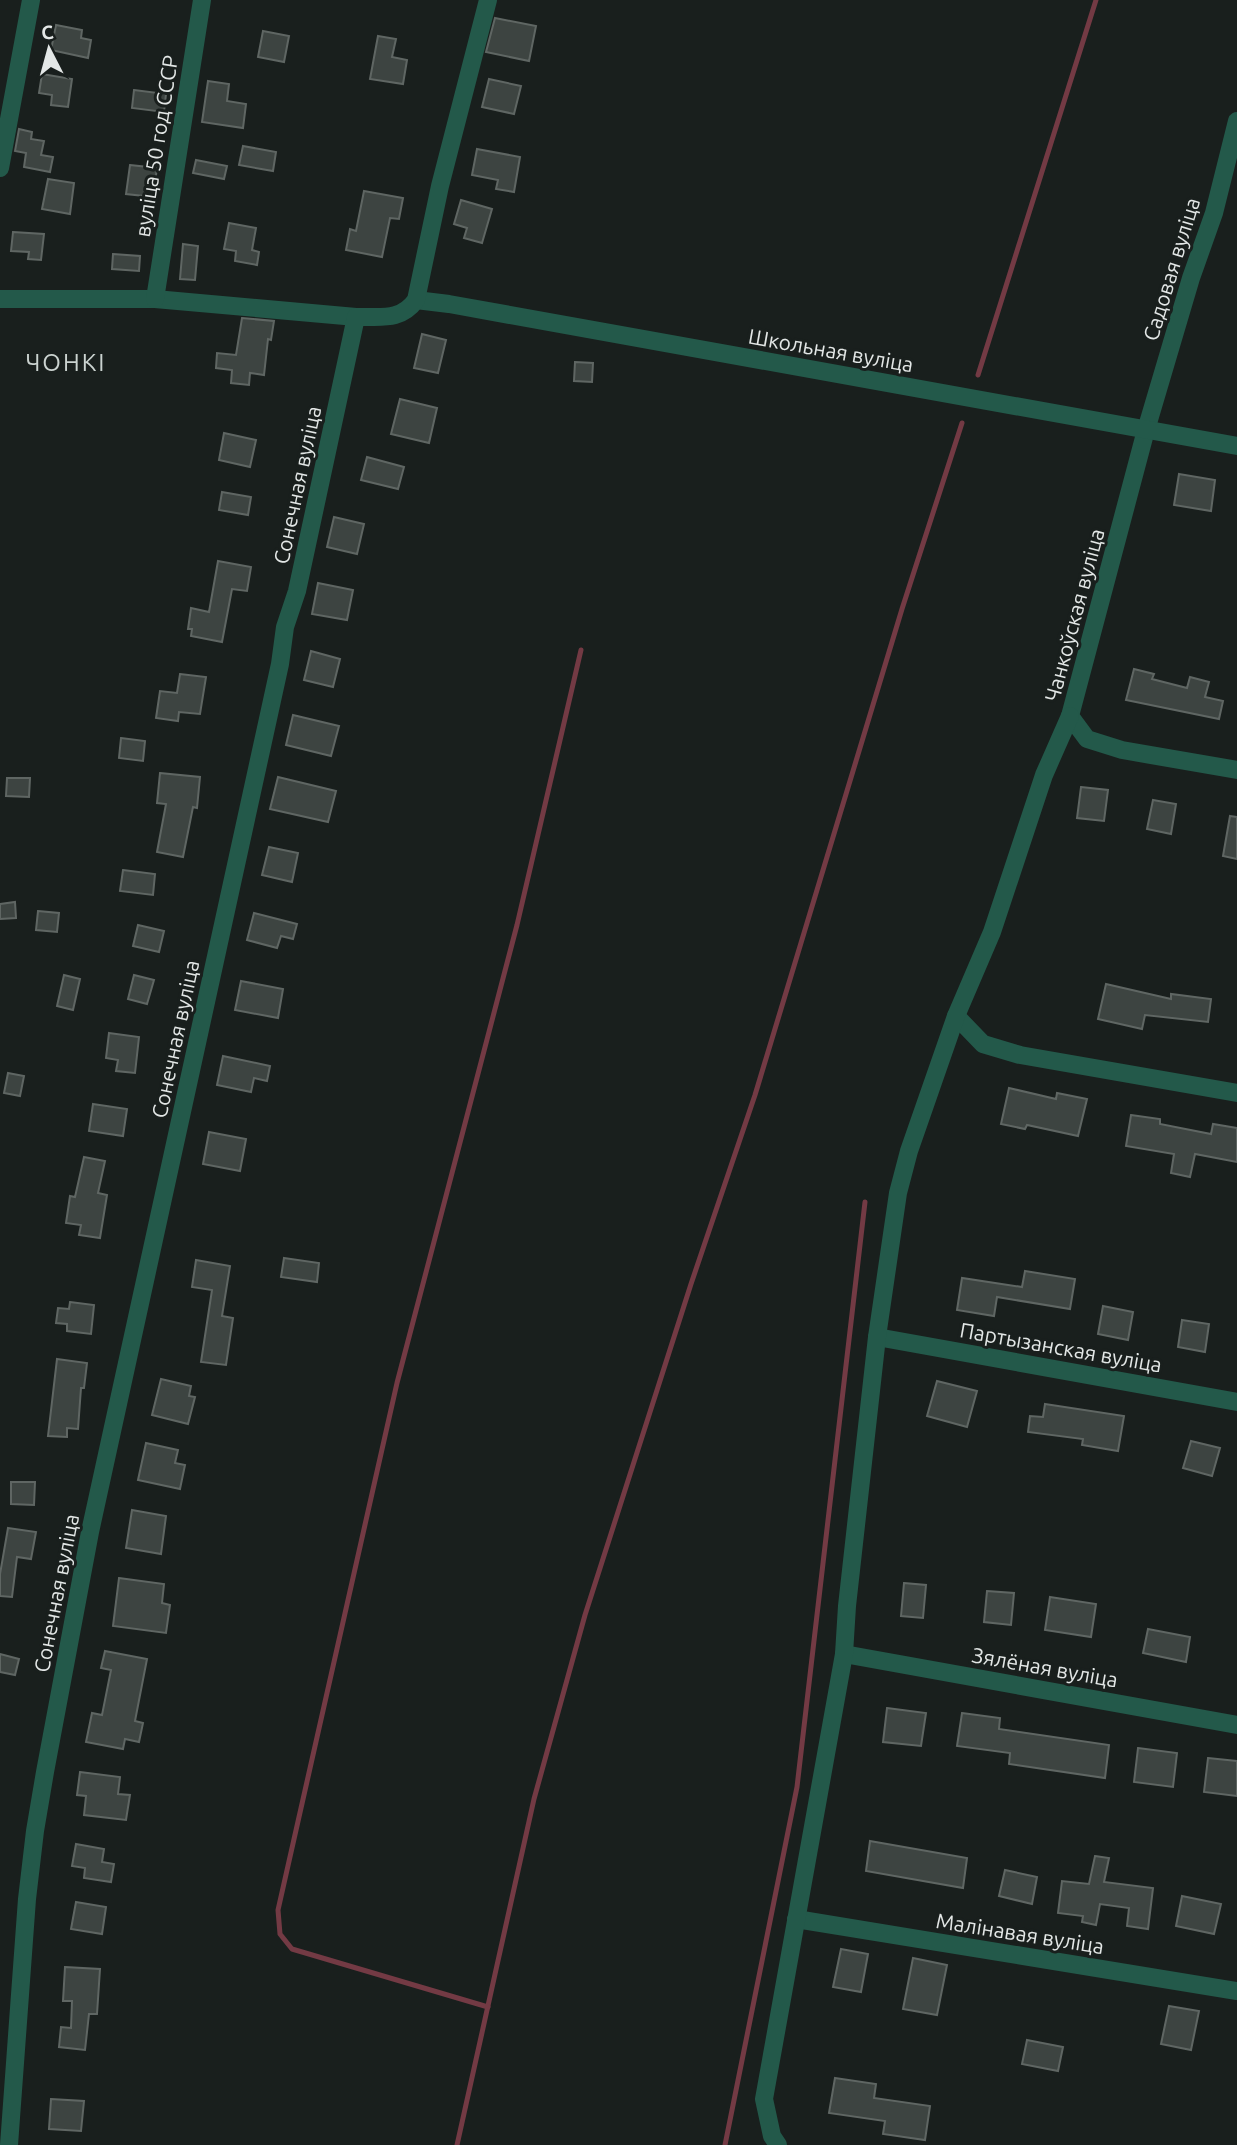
<svg xmlns="http://www.w3.org/2000/svg" width="1237" height="2145" font-family="Ubuntu,sans-serif">
  <rect width="100%" height="100%" fill="#191f1d"/>
  <g fill="none" stroke-linecap="round" stroke-linejoin="round">
    <g stroke="#733a44" stroke-width="5">
      <polyline points="978,375 1096,0"/>
      <polyline points="488,2007 292,1949 280,1934 278,1910 397,1383 517,925 581,650"/>
      <polyline points="457,2145 534,1799 585,1615 691,1284 755,1095 902,609 962,423"/>
      <polyline points="725,2145 797,1787 865,1202"/>
    </g>
  </g>
  <g fill="#3d4441" stroke="#5f6663" stroke-width="2">
    <polygon points="495,18 536,26 529,61 486,52"/>
    <polygon points="56,25 82,30 81,38 91,40 88,58 51,50"/>
    <polygon points="263,31 289,36 284,62 258,57"/>
    <polygon points="378,36 396,39 392,57 407,60 403,84 370,79"/>
    <polygon points="42,74 72,79 68,107 51,105 52,95 39,93"/>
    <polygon points="489,79 521,86 514,114 482,107"/>
    <polygon points="208,81 229,84 227,101 246,104 243,128 202,122"/>
    <polygon points="134,90 166,94 164,112 132,108"/>
    <polygon points="19,129 32,132 31,139 44,141 41,155 53,157 50,172 24,167 26,153 15,151"/>
    <polygon points="243,146 276,152 273,171 239,165"/>
    <polygon points="477,149 520,157 514,192 496,189 498,180 472,175"/>
    <polygon points="196,160 227,166 224,179 193,173"/>
    <polygon points="130,165 157,168 153,197 126,194"/>
    <polygon points="48,179 74,183 70,214 42,209"/>
    <polygon points="364,191 403,198 399,219 390,218 382,257 346,250 350,229 356,231"/>
    <polygon points="461,200 492,209 482,243 464,238 467,228 454,224"/>
    <polygon points="229,223 256,228 252,250 259,252 257,265 235,261 236,251 224,249"/>
    <polygon points="13,232 44,234 41,260 28,259 29,252 11,251"/>
    <polygon points="183,244 198,246 195,280 180,279"/>
    <polygon points="113,254 140,256 139,271 112,269"/>
    <polygon points="242,318 274,321 271,340 268,339 264,375 250,373 249,385 231,383 232,370 216,368 217,353 236,355"/>
    <polygon points="422,334 446,340 438,373 414,368"/>
    <polygon points="575,362 593,363 592,382 574,381"/>
    <polygon points="400,399 437,408 429,443 391,434"/>
    <polygon points="224,433 256,440 250,467 219,460"/>
    <polygon points="367,457 404,467 398,489 361,480"/>
    <polygon points="1179,474 1215,480 1211,511 1174,505"/>
    <polygon points="222,492 251,497 248,515 219,510"/>
    <polygon points="334,517 364,524 357,554 327,547"/>
    <polygon points="218,561 251,567 247,591 232,589 222,642 191,636 192,629 188,629 191,608 209,612"/>
    <polygon points="318,583 353,590 347,620 312,614"/>
    <polygon points="311,651 340,659 333,687 304,680"/>
    <polygon points="1134,669 1154,674 1152,679 1187,688 1190,677 1209,682 1205,697 1223,701 1219,719 1126,700"/>
    <polygon points="180,674 206,677 200,714 179,712 178,721 156,718 160,691 177,693"/>
    <polygon points="293,715 339,726 331,756 286,745"/>
    <polygon points="121,738 145,741 143,761 119,758"/>
    <polygon points="160,773 200,777 197,808 193,807 183,857 157,852 166,804 157,803"/>
    <polygon points="278,777 336,791 328,822 270,809"/>
    <polygon points="7,778 30,778 29,797 6,796"/>
    <polygon points="1081,787 1108,790 1104,821 1077,818"/>
    <polygon points="1153,800 1176,804 1171,834 1147,829"/>
    <polygon points="1230,816 1237,817 1237,859 1223,856"/>
    <polygon points="269,847 298,853 292,882 262,875"/>
    <polygon points="123,870 155,874 153,895 120,891"/>
    <polygon points="15,902 16,918 0,919 0,904"/>
    <polygon points="38,911 59,913 57,932 36,930"/>
    <polygon points="254,913 297,924 293,939 281,936 277,948 247,940"/>
    <polygon points="138,925 164,931 159,952 133,946"/>
    <polygon points="64,975 80,979 73,1010 57,1006"/>
    <polygon points="134,975 154,980 147,1004 128,999"/>
    <polygon points="241,981 283,989 278,1018 235,1010"/>
    <polygon points="1106,984 1171,999 1171,994 1211,999 1208,1022 1145,1015 1142,1029 1098,1019"/>
    <polygon points="109,1033 139,1037 135,1073 116,1071 118,1060 106,1058"/>
    <polygon points="223,1056 270,1066 267,1081 254,1078 251,1092 217,1085"/>
    <polygon points="8,1073 24,1076 20,1096 4,1093"/>
    <polygon points="1009,1088 1056,1099 1057,1093 1087,1099 1078,1136 1027,1125 1025,1129 1001,1124"/>
    <polygon points="93,1104 127,1109 123,1136 89,1131"/>
    <polygon points="1131,1115 1160,1119 1160,1124 1211,1134 1213,1124 1237,1128 1237,1162 1195,1154 1190,1177 1171,1173 1174,1154 1126,1146"/>
    <polygon points="209,1132 246,1139 240,1171 203,1164"/>
    <polygon points="84,1157 105,1161 98,1193 107,1195 100,1238 79,1235 81,1225 66,1223 70,1196 75,1197"/>
    <polygon points="284,1258 319,1263 317,1282 281,1277"/>
    <polygon points="196,1260 230,1266 222,1316 233,1318 226,1365 201,1362 212,1290 192,1287"/>
    <polygon points="1025,1271 1075,1279 1070,1309 997,1297 994,1316 957,1310 962,1278 1022,1287"/>
    <polygon points="70,1302 94,1305 91,1334 67,1331 67,1324 56,1323 58,1308 69,1309"/>
    <polygon points="1103,1306 1133,1312 1128,1340 1098,1334"/>
    <polygon points="1182,1320 1209,1324 1205,1352 1178,1347"/>
    <polygon points="57,1359 87,1363 84,1388 81,1388 78,1429 67,1428 67,1437 48,1436"/>
    <polygon points="161,1379 191,1386 189,1396 195,1397 188,1424 152,1415"/>
    <polygon points="937,1381 977,1391 967,1427 927,1416"/>
    <polygon points="1045,1404 1124,1416 1118,1451 1082,1445 1083,1439 1028,1432 1030,1416 1043,1417"/>
    <polygon points="1191,1441 1220,1448 1212,1476 1183,1468"/>
    <polygon points="146,1443 178,1450 175,1463 185,1465 180,1489 138,1480"/>
    <polygon points="11,1482 35,1482 34,1505 11,1504"/>
    <polygon points="132,1510 166,1516 161,1554 126,1548"/>
    <polygon points="8,1528 36,1532 31,1559 17,1557 12,1597 0,1596 0,1574"/>
    <polygon points="119,1578 164,1584 162,1603 170,1605 166,1633 113,1626"/>
    <polygon points="904,1583 926,1585 923,1618 901,1616"/>
    <polygon points="987,1591 1014,1593 1011,1625 984,1622"/>
    <polygon points="1050,1597 1096,1604 1091,1637 1045,1630"/>
    <polygon points="1148,1629 1190,1637 1186,1662 1143,1653"/>
    <polygon points="105,1651 147,1659 135,1721 143,1723 139,1742 125,1739 123,1749 86,1742 92,1713 102,1715 111,1670 101,1668"/>
    <polygon points="0,1654 19,1659 15,1675 0,1672"/>
    <polygon points="887,1708 926,1713 921,1746 883,1742"/>
    <polygon points="962,1713 1000,1718 999,1729 1109,1745 1105,1778 1009,1764 1010,1753 957,1746"/>
    <polygon points="1138,1748 1177,1753 1173,1787 1134,1782"/>
    <polygon points="1208,1758 1237,1761 1237,1796 1204,1792"/>
    <polygon points="80,1772 120,1777 118,1794 130,1795 126,1820 84,1815 86,1796 77,1795"/>
    <polygon points="870,1841 967,1858 963,1888 866,1871"/>
    <polygon points="76,1844 104,1849 102,1862 114,1864 111,1882 84,1878 85,1868 72,1866"/>
    <polygon points="1095,1856 1109,1858 1104,1882 1153,1888 1148,1929 1127,1926 1129,1908 1100,1904 1096,1925 1082,1922 1083,1916 1058,1913 1062,1881 1089,1884"/>
    <polygon points="1005,1870 1037,1877 1032,1904 999,1896"/>
    <polygon points="1182,1896 1221,1904 1214,1934 1176,1926"/>
    <polygon points="76,1902 106,1907 102,1934 71,1929"/>
    <polygon points="841,1949 868,1954 861,1992 833,1987"/>
    <polygon points="913,1958 947,1965 937,2015 903,2009"/>
    <polygon points="65,1967 100,1969 97,2014 89,2014 85,2050 59,2047 61,2027 71,2028 72,2001 63,2001"/>
    <polygon points="1169,2006 1199,2011 1191,2050 1161,2044"/>
    <polygon points="1027,2040 1063,2047 1058,2071 1022,2064"/>
    <polygon points="835,2078 876,2084 874,2098 930,2106 925,2140 883,2134 885,2121 829,2113"/>
    <polygon points="51,2099 84,2101 81,2131 49,2129"/>
  </g>
  <g fill="none" stroke-linecap="round" stroke-linejoin="round">
    <g stroke="#23594a" stroke-width="18">
      <polyline points="1237,121 1214,213 1191,278 1146,430 1070,716 1087,739 1122,750 1237,770"/>
      <polyline points="0,168 31,0"/>
      <polyline points="0,299 155,299 356,317"/>
      <polyline points="155,299 202,0"/>
      <polyline points="416,300 449,304 1237,446"/>
      <polyline points="956,1016 983,1044 1020,1055 1237,1093"/>
      <polyline points="877,1337 1237,1402"/>
      <polyline points="844,1654 1237,1725"/>
      <polyline points="796,1919 1237,1991"/>
      <path d="M9 2145 27 1899 35 1831 45 1772 90 1532 280 664 285 627 297 591 356 317C380 316 400 322 416 300L440 186 488 0"/>
      <polyline points="778,2145 772,2136 764,2099 844,1654 847,1606 877,1337 898,1193 909,1151 956,1016 992,932 1044,775 1070,716"/>
    </g>
  </g>
  <g text-anchor="middle" dominant-baseline="central" stroke-width="6" stroke-linejoin="round" paint-order="stroke">
    <g font-size="21" fill="#e3e7e6" stroke="#191f1d">
      <text transform="translate(156 146) rotate(-81)">вуліца 50 год СССР</text>
      <text transform="translate(1171 269) rotate(-73)">Садовая вуліца</text>
      <text transform="translate(831 350) rotate(10)">Школьная вуліца</text>
      <text transform="translate(297 485) rotate(-78)">Сонечная вуліца</text>
      <text transform="translate(1074 615) rotate(-75)">Чанкоўская вуліца</text>
      <text transform="translate(175 1039) rotate(-78)">Сонечная вуліца</text>
      <text transform="translate(1061 1347) rotate(10)">Партызанская вуліца</text>
      <text transform="translate(56 1593) rotate(-79)">Сонечная вуліца</text>
      <text transform="translate(1045 1667) rotate(10)">Зялёная вуліца</text>
      <text transform="translate(1020 1933) rotate(9)">Малінавая вуліца</text>
    </g>
    <g font-size="24" letter-spacing="2" fill="#cbd3d0" stroke="#191f1d">
      <text x="66" y="362">ЧОНКІ</text>
    </g>
  </g>
  <g transform="translate(49 49) rotate(354)" stroke="#191f1d" stroke-width="5" paint-order="stroke">
  <path d="M0-5L12 26L0 18L-12 26Z" fill="#e3e7e6"/>
  <text y="-10" font-size="19" font-weight="bold" text-anchor="middle" fill="#e3e7e6">С</text>
  </g>
</svg>
